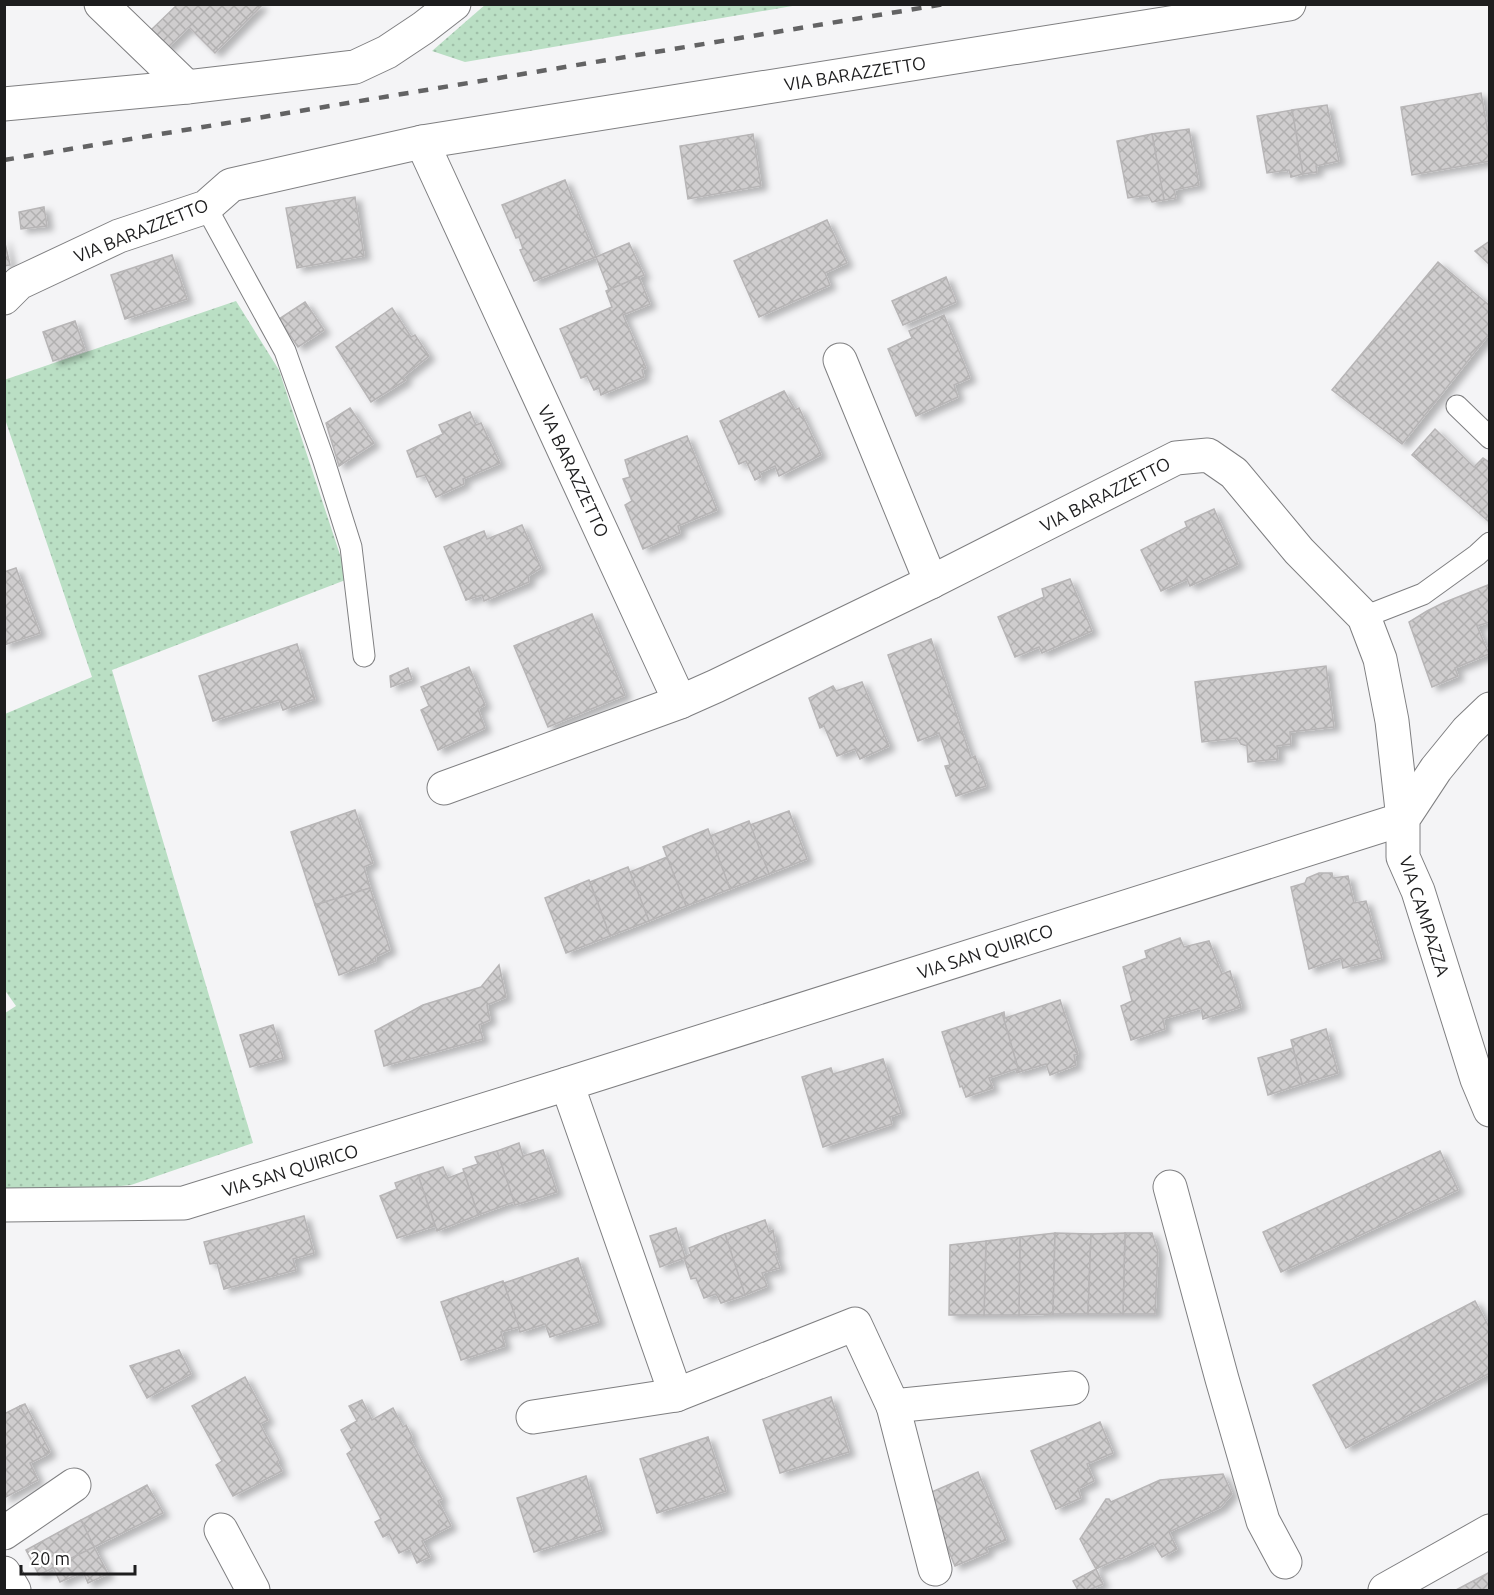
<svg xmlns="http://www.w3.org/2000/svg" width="1494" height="1595" font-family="Ubuntu,sans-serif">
  <defs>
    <pattern id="grass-dots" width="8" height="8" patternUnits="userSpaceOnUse" patternTransform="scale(1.5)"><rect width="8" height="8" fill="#badfc4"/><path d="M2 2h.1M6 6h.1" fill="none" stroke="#9fbfa8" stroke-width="1.8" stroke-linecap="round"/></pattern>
    <pattern id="building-cross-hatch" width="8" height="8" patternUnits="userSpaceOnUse" patternTransform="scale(1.5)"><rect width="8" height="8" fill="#cfcdce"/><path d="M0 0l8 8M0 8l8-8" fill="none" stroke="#b1b0b0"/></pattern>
    <filter id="shadow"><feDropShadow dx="6" dy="4" stdDeviation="3" flood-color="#0004"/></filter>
  </defs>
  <rect width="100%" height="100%" fill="#f4f4f6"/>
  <g fill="url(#grass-dots)">
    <polygon points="486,4 798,4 798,5 465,62 432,51"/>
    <polygon points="236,301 279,370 348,579 112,670 253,1143 131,1185 5,1197 5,1013 16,1006 4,989 5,714 92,677 5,419 4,380"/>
  </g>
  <g fill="url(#building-cross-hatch)" stroke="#b7b5b6" stroke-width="1.5" filter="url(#shadow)">
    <polygon points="178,4 260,4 261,6 215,53 189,27 166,49 149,32"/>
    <polygon points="1481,93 1490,143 1490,161 1412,175 1401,107"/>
    <polygon points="1327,105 1339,161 1316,166 1317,172 1303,174 1292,110"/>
    <polygon points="1292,110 1303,174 1291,177 1289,170 1267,173 1257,116"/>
    <polygon points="1189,129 1199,185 1174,190 1176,198 1164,200 1152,134"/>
    <polygon points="753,134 761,186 688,199 680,146"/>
    <polygon points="1152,134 1164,200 1152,202 1148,195 1128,198 1117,141"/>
    <polygon points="565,180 596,257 534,281 520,250 523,249 519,237 516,238 502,205"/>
    <polygon points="355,197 364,256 297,268 286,208"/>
    <polygon points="44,207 47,226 21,229 19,212"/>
    <polygon points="827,220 847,263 825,273 830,285 759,317 734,261"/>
    <polygon points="4,239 10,265 4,266"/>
    <polygon points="1490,241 1490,265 1475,251"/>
    <polygon points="629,243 644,275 609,290 596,257"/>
    <polygon points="172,255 187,299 125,319 111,275"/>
    <polygon points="1438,262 1490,306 1490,333 1402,444 1332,390"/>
    <polygon points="639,277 650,304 623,315 646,368 642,370 644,377 601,395 599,388 594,390 587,376 581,378 560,329 612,307 606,291"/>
    <polygon points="946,277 956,302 903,325 892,301"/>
    <polygon points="305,302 324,330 298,347 279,319"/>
    <polygon points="392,308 411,337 415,335 429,356 403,377 406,380 371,402 336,347"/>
    <polygon points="944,315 970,378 954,385 958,397 916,416 888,349 912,338 909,331"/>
    <polygon points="75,321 85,350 53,361 43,332"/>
    <polygon points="784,391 795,410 799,408 821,455 779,476 775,466 759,473 761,477 755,480 746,461 739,464 720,421"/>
    <polygon points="350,408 374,443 339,466 326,423"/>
    <polygon points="470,412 476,425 481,423 500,463 463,479 464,484 436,497 425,475 417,477 407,451 443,434 439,425"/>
    <polygon points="1435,429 1474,467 1483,458 1490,463 1490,519 1488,521 1412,455"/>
    <polygon points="687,436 717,510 678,526 680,533 643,549 625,505 632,501 623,479 630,477 625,460"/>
    <polygon points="1214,509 1238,564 1190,586 1187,579 1161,591 1141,550 1187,527 1185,522"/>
    <polygon points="522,525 541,568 528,576 529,582 484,601 482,595 466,600 444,547 484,531 487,539"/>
    <polygon points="16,568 40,633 4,645 4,572"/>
    <polygon points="1070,579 1092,631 1042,653 1039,647 1015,657 998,617 1044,597 1042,589"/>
    <polygon points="1488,585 1490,588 1490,622 1477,626 1489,654 1455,668 1458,676 1432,687 1409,622 1427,611 1443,603"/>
    <polygon points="592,614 625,695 548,727 514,646"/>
    <polygon points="931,639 971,758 975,756 986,786 956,796 945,766 950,765 939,733 918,741 888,655"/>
    <polygon points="297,644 315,700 312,700 283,710 279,700 213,721 199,676"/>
    <polygon points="1326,666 1334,727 1290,732 1291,744 1277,746 1278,759 1248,762 1247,746 1241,744 1237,738 1202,742 1195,682"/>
    <polygon points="469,667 485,705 478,709 485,728 438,750 421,710 429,706 421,687"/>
    <polygon points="408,668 412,679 391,687 390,676"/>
    <polygon points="862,682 889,746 860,759 855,749 837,756 824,726 820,728 809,698 833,686 836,691"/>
    <polygon points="355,810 373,863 364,867 370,888 315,905 291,832"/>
    <polygon points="789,811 807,859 769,874 750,825"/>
    <polygon points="749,821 769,874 730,889 710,836"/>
    <polygon points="708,829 730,889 686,906 663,847"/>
    <polygon points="667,857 686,906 649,921 630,872"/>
    <polygon points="628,867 649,921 610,936 590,882"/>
    <polygon points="1319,873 1332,873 1333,878 1348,876 1354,903 1366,901 1382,958 1343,968 1341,958 1309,969 1291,887 1305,883 1307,878"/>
    <polygon points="589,880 610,936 566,953 545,898"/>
    <polygon points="370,888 390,950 375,957 376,961 339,975 315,905"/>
    <polygon points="1180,938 1184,947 1209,941 1222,974 1230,971 1241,1007 1203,1019 1201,1008 1163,1019 1165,1029 1131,1040 1121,1006 1132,1001 1123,967 1147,958 1145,951"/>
    <polygon points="499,965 506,997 487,1005 490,1020 479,1025 483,1039 384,1066 375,1031 423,1005 481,987"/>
    <polygon points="1060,1000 1078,1054 1074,1055 1076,1065 1050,1075 1046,1064 1019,1072 1002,1013 1004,1012 1005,1018"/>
    <polygon points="1002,1013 1019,1072 1017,1073 1016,1069 989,1078 993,1088 966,1097 962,1086 960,1087 942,1032"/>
    <polygon points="273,1025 283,1058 250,1067 240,1035"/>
    <polygon points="1326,1029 1338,1073 1302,1084 1291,1040"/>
    <polygon points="1293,1048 1302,1084 1268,1095 1258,1058"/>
    <polygon points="883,1059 901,1113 890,1117 892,1124 823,1147 802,1077 831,1068 833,1074"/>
    <polygon points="519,1143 523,1156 543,1150 557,1192 515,1205 497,1151"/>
    <polygon points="497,1151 514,1202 478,1215 463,1169 478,1164 475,1157"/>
    <polygon points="1440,1151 1458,1190 1281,1272 1263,1232"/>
    <polygon points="443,1167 448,1178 464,1172 478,1215 437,1231 418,1175"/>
    <polygon points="418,1175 435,1226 397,1238 380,1196 397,1189 395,1183"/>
    <polygon points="304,1216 314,1253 293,1259 296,1270 224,1289 217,1263 210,1264 204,1242"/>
    <polygon points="765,1220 769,1232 773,1230 777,1252 774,1252 780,1268 762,1273 767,1286 745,1295 725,1234"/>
    <polygon points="676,1228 685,1257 691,1254 689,1248 725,1234 745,1295 721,1303 716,1294 704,1298 696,1278 691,1279 684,1258 660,1267 650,1236"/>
    <polygon points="1055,1233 1053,1314 1019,1315 1020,1237"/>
    <polygon points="1055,1233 1091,1234 1088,1314 1053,1314"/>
    <polygon points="1125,1233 1152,1233 1158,1252 1155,1314 1123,1314"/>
    <polygon points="1125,1233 1123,1314 1088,1314 1091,1234"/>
    <polygon points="1020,1237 1019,1315 984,1315 986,1241"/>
    <polygon points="986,1241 984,1315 949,1315 950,1245"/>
    <polygon points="578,1258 599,1322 550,1337 545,1324 520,1332 504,1283"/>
    <polygon points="503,1281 519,1327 501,1332 505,1346 461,1360 441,1302"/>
    <polygon points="1475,1301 1490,1329 1490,1373 1346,1448 1313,1385"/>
    <polygon points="179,1350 191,1374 147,1398 130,1366"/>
    <polygon points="245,1377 268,1420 260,1424 279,1460 277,1462 282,1471 233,1496 216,1465 222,1461 192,1406"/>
    <polygon points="831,1397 849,1452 780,1473 763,1420"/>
    <polygon points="362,1400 372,1420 393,1408 403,1427 406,1425 412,1437 410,1439 442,1499 438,1501 451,1526 422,1541 430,1557 417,1563 410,1548 399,1553 389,1534 383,1537 375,1522 381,1519 347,1454 352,1450 341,1430 357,1421 349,1406"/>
    <polygon points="25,1404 50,1452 46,1455 20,1406"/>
    <polygon points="20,1406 46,1455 30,1463 38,1480 4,1498 4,1414"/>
    <polygon points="1100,1422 1113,1453 1087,1464 1094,1481 1078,1489 1081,1498 1056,1509 1031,1451"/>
    <polygon points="708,1437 726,1491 657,1513 640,1459"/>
    <polygon points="978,1472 1006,1540 986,1548 988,1552 955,1566 925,1495"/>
    <polygon points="1223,1474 1232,1494 1221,1507 1169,1532 1177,1549 1162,1557 1153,1543 1121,1559 1119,1558 1096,1569 1080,1539 1106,1499 1109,1499 1111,1502 1160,1480"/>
    <polygon points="586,1476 602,1530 534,1552 517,1498"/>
    <polygon points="147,1485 163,1513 94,1547 81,1520"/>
    <polygon points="81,1520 94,1547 39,1575 26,1550"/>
    <polygon points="94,1547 108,1574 88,1583 83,1572 60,1582 53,1567"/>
    <polygon points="1096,1569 1103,1584 1089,1590 1078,1590 1073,1581"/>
    <polygon points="1490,1572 1490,1590 1456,1590"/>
  </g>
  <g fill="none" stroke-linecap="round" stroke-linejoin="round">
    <g stroke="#7f7f81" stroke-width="23">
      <g id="service">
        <polyline points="206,207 285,351 323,458 351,547 364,656"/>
        <polyline points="1457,406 1490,438"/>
        <polyline points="1364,617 1423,594 1477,555 1490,543"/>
      </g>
    </g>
    <g stroke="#7f7f81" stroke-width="35">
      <g id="minor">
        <polyline points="101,4 187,87"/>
        <polyline points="4,104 187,87 355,67 387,52 423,28 454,4"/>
        <polyline points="422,142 680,702 716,686 931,582 1176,458 1208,455 1234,473 1299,551 1364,617 1380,659 1392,721 1403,819 567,1084 676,1395"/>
        <polyline points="4,298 19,283 119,236 206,207 231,185 422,142 1289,4"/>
        <polyline points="840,360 931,582"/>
        <polyline points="1490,709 1467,731 1436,769 1403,819 1403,857 1418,891 1477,1079 1490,1110"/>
        <polyline points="444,788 680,702"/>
        <polyline points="1170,1187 1222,1379 1263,1521 1285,1562"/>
        <polyline points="4,1205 184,1203 567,1084"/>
        <polyline points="893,1406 935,1569"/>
        <polyline points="533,1417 676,1395 855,1324 893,1406 1072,1388"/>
        <polyline points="221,1530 253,1590"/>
        <polyline points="4,1533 74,1485"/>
        <polyline points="4,1573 14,1590"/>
        <polyline points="1385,1590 1490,1531"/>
      </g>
    </g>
    <use href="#service" stroke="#fff" stroke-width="21"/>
    <use href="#minor" stroke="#fff" stroke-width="33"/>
    <polyline stroke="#636364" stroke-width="4.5" stroke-dasharray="10 10" stroke-linecap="butt" points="4,160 945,4"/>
  </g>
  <g text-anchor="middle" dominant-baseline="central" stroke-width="4.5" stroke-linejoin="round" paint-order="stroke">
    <g font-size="18" fill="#1d1d1e" stroke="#fff">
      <text transform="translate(855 73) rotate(-9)">VIA BARAZZETTO</text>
      <text transform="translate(141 230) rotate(-22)">VIA BARAZZETTO</text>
      <text transform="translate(574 471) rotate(65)">VIA BARAZZETTO</text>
      <text transform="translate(1105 494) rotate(-27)">VIA BARAZZETTO</text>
      <text transform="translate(1425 916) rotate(72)">VIA CAMPAZZA</text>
      <text transform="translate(985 951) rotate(-18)">VIA SAN QUIRICO</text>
      <text transform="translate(290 1170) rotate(-17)">VIA SAN QUIRICO</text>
    </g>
  </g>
  <rect width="1494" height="1595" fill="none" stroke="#1d1d1e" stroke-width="12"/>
  <path d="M21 1565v9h114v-9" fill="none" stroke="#1d1d1e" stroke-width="3"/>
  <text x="30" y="1565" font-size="18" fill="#1d1d1e" stroke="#ffffff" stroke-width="4.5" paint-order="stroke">20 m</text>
</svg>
